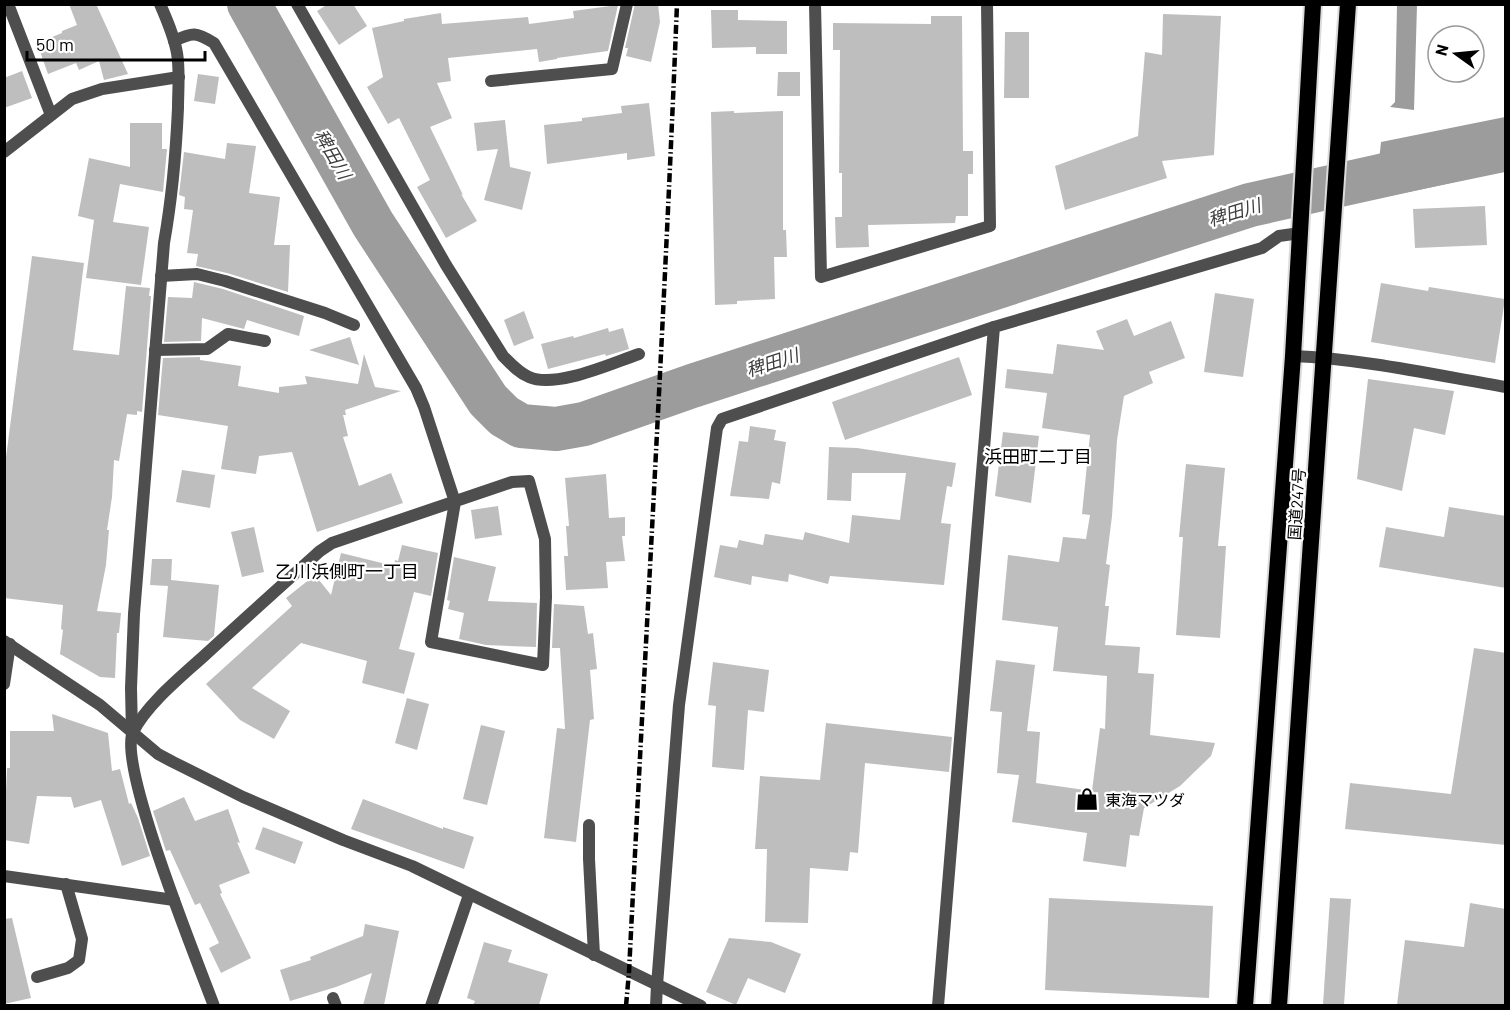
<svg xmlns="http://www.w3.org/2000/svg" width="1510" height="1010" font-family="Barlow,'Noto Sans JP',sans-serif">
  <rect width="100%" height="100%" fill="#fff"/>
  <g fill="#9c9c9c">
    <polygon points="1397,5 1417,5 1414,110 1390,107 1395,102"/>
    <polygon points="1505,117 1505,172 1375,199 1381,142"/>
  </g>
  <g fill="none" stroke-linecap="round" stroke-linejoin="round">
    <polyline stroke="#9c9c9c" stroke-width="44" points="249,4 373,224 488,400 504,416 521,426 556,429 584,424 692,386 1250,205 1506,148"/>
  </g>
  <g fill="#bebebe">
    <polygon points="69,4 96,4 128,74 104,80 99,61 79,70 76,63 48,74 37,43 62,33 62,31 77,25"/>
    <polygon points="328,4 353,4 367,26 339,45 317,11"/>
    <polygon points="635,4 658,4 660,22 651,62 626,56 628,48 625,48"/>
    <polygon points="618,5 608,51 557,58 557,59 539,62 537,49 448,58 451,81 437,83 452,118 430,127 463,195 461,194 477,221 446,238 417,187 430,180 399,118 388,124 367,87 383,77 372,28 404,21 404,19 441,13 442,24 528,17 529,24 574,18 573,11"/>
    <polygon points="711,10 738,10 738,20 787,21 787,54 756,54 756,47 712,48"/>
    <polygon points="1163,14 1221,16 1214,155 1162,161 1167,178 1065,210 1055,166 1138,136 1145,52 1162,55"/>
    <polygon points="931,16 962,16 963,151 973,151 973,174 968,174 968,216 956,216 955,223 868,225 869,247 836,248 835,217 842,217 842,173 839,173 840,50 833,50 833,23 931,24"/>
    <polygon points="1005,32 1029,32 1029,98 1004,98"/>
    <polygon points="22,71 32,98 4,108 4,78"/>
    <polygon points="778,72 800,72 800,96 777,96"/>
    <polygon points="198,74 219,77 215,104 194,101"/>
    <polygon points="649,103 655,156 627,160 627,153 547,164 544,125 582,121 582,118 622,113 621,106"/>
    <polygon points="734,111 734,113 783,111 783,230 786,230 787,257 774,257 775,299 737,301 737,304 715,305 711,112"/>
    <polygon points="505,120 510,167 531,172 522,210 484,200 498,149 477,151 474,123"/>
    <polygon points="130,123 162,123 162,149 167,149 163,192 120,184 113,222 149,227 141,285 86,278 94,220 78,216 89,158 130,167"/>
    <polygon points="227,143 256,146 249,193 280,197 274,245 290,245 288,292 227,273 196,266 198,254 187,253 193,210 184,209 185,197 179,195 184,152 225,159"/>
    <polygon points="1485,206 1487,245 1415,248 1413,209"/>
    <polygon points="32,256 84,263 73,350 119,355 126,286 150,288 149,296 151,296 142,412 137,411 137,415 127,414 119,461 114,460 112,497 107,530 109,530 106,565 97,611 121,613 119,633 117,633 115,678 100,677 60,654 63,630 61,629 63,605 4,598 4,473"/>
    <polygon points="194,282 223,289 304,316 299,336 247,320 244,329 202,318 201,341 164,342 168,297 192,298"/>
    <polygon points="1381,283 1428,291 1429,287 1505,299 1495,363 1371,342"/>
    <polygon points="1215,293 1254,299 1243,377 1204,372"/>
    <polygon points="524,311 534,338 514,346 504,320"/>
    <polygon points="1127,319 1134,336 1171,321 1185,358 1149,372 1153,383 1124,396 1117,440 1112,516 1106,564 1110,565 1105,606 1109,606 1105,645 1140,647 1138,673 1154,674 1150,735 1215,743 1211,756 1180,786 1144,808 1139,836 1130,835 1126,867 1083,861 1087,833 1012,822 1019,775 997,773 1002,712 990,711 996,660 1035,665 1027,731 1040,732 1036,783 1092,791 1100,728 1105,729 1107,676 1053,671 1058,627 1002,620 1008,555 1059,562 1063,537 1086,539 1090,515 1082,514 1090,435 1042,428 1047,393 1005,388 1007,369 1053,374 1057,344 1104,350 1096,331"/>
    <polygon points="608,328 609,332 623,328 629,349 606,356 605,354 548,369 541,344 573,336 574,338"/>
    <polygon points="350,337 359,365 309,350"/>
    <polygon points="364,354 375,387 401,391 345,410 346,415 343,415 348,436 343,437 359,486 391,473 403,503 317,532 292,452 259,456 256,474 221,469 228,426 158,415 163,358 200,357 200,360 241,366 238,386 279,393 279,387 307,384 305,376 358,384"/>
    <polygon points="959,357 972,395 845,440 832,402"/>
    <polygon points="1368,379 1454,391 1445,435 1414,428 1402,491 1357,479"/>
    <polygon points="750,426 776,430 774,440 786,442 780,484 772,482 769,499 730,496 739,441 748,442"/>
    <polygon points="1003,432 1039,436 1031,503 995,496"/>
    <polygon points="829,447 857,448 956,463 952,487 947,486 941,523 951,524 944,585 830,576 828,584 789,574 788,582 752,576 751,585 714,577 720,545 737,548 739,540 763,545 765,534 803,540 805,532 849,543 852,515 900,520 906,473 852,473 851,501 827,500"/>
    <polygon points="1186,464 1225,468 1218,546 1226,546 1220,638 1176,635 1183,537 1179,537"/>
    <polygon points="182,470 215,475 210,508 176,502"/>
    <polygon points="606,474 609,518 625,517 625,536 622,536 625,561 606,562 608,588 566,590 564,556 568,556 566,526 569,526 565,478"/>
    <polygon points="498,506 502,535 475,539 471,510"/>
    <polygon points="1449,507 1506,516 1506,588 1379,567 1386,527 1444,537"/>
    <polygon points="254,527 264,572 242,577 231,532"/>
    <polygon points="402,545 438,553 431,596 414,592 399,649 415,653 404,694 362,683 367,661 301,643 252,688 290,711 274,739 240,720 206,684 292,606 286,598 315,575 331,595 341,553 394,566 395,560 398,561"/>
    <polygon points="454,557 496,567 488,601 537,603 536,647 486,645 459,639 464,613 448,609 450,601 447,600"/>
    <polygon points="152,559 172,559 171,580 219,585 214,636 208,641 163,637 168,586 150,585"/>
    <polygon points="554,604 584,606 588,634 593,633 597,669 590,670 594,719 590,720 576,842 544,838 557,728 565,729 560,648 552,648"/>
    <polygon points="1474,648 1506,653 1506,845 1345,829 1350,783 1451,794"/>
    <polygon points="713,662 769,670 764,712 748,710 744,770 712,767 716,706 708,705"/>
    <polygon points="407,698 429,704 417,750 395,743"/>
    <polygon points="52,714 108,733 112,771 120,769 129,804 131,803 138,818 150,856 122,866 101,800 74,808 71,797 37,796 29,844 4,840 7,768 10,768 10,731 54,731"/>
    <polygon points="826,723 952,737 949,772 865,763 858,853 850,852 848,871 810,868 808,923 765,922 767,849 755,849 760,776 820,780"/>
    <polygon points="481,725 505,731 487,805 463,799"/>
    <polygon points="184,797 195,821 228,809 240,843 237,842 250,873 219,885 222,893 220,894 251,958 221,973 209,948 219,943 200,903 195,905 170,850 166,851 153,811"/>
    <polygon points="363,799 443,829 443,827 474,837 464,869 351,829"/>
    <polygon points="263,827 303,842 295,864 255,849"/>
    <polygon points="1049,898 1213,906 1209,998 1045,990"/>
    <polygon points="1330,898 1351,899 1344,1005 1323,1005"/>
    <polygon points="1470,903 1506,909 1506,1005 1397,1005 1405,940 1464,947"/>
    <polygon points="12,918 31,998 4,1004 4,919"/>
    <polygon points="365,924 399,931 384,1005 363,1005 372,973 336,987 290,1001 280,970 311,960 310,957 363,936"/>
    <polygon points="729,938 771,942 801,954 785,993 748,978 736,1005 706,992"/>
    <polygon points="484,942 512,950 508,962 548,974 539,1005 473,1005 475,1001 467,998"/>
  </g>
  <g fill="none" stroke-linecap="round" stroke-linejoin="round">
    <g stroke="#dbdbdb" stroke-width="20">
      <g id="trunk">
        <polyline points="1245,1006 1293,356 1313,4"/>
        <polyline points="1279,1006 1348,4"/>
      </g>
    </g>
    <g stroke="#4e4e4e" stroke-width="12">
      <polyline points="589,825 589,859 594,955"/>
      <polyline points="37,977 68,968 79,960 82,939 66,884"/>
      <polyline points="656,1006 657,985"/>
    </g>
    <g stroke="#4e4e4e" stroke-width="12">
      <polyline points="8,4 51,115"/>
      <path d="M297 4 446 265 503 356C511 364 519 373 529 377 556 389 612 363 639 354"/>
      <polyline points="815,4 821,277 990,226 987,4"/>
      <path d="M174 41C193 32 196 32 214 43L416 388 424 407 455 502 431 642 543 665 546 597 545 539 529 481 512 482 332 543 320 551C281 586 243 620 205 655 182 676 147 704 133 732 117 764 198 963 214 1006"/>
      <polyline points="491,81 612,69 627,4"/>
      <polyline points="4,152 72,99 102,89 179,77"/>
      <polyline points="161,276 197,274 225,281 325,313 354,325"/>
      <polyline points="155,350 207,349 228,334 265,341"/>
      <path d="M1293 356C1364 359 1435 375 1506 387"/>
      <polyline points="4,641 100,705 158,754 173,762 243,797 343,840 412,866 701,1006"/>
      <polyline points="4,684 10,644"/>
      <polyline points="4,876 174,900"/>
      <polyline points="657,985 679,705 717,428 722,419 994,327"/>
      <polyline points="333,998 336,1006"/>
      <polyline points="431,1006 469,895"/>
      <polyline points="938,1006 994,327 1262,248 1279,236 1300,233"/>
    </g>
    <path stroke="#4e4e4e" stroke-width="12" d="M132 733 131 688 134 614 164 243C172 198 176 153 178 108 178 90 180 71 177 53 174 36 167 20 160 4"/>
    <use href="#trunk" stroke="#000" stroke-width="16"/>
    <path stroke="#000" stroke-width="4.5" stroke-dasharray="9 3 1.5 3" stroke-linecap="butt" d="M626 1006 629 972C645 650 664 327 677 4"/>
  </g>
  <defs>
    <g id="shop-bare" transform="scale(1.8)"><path d="M-5-2.5h2.3a2.7 3.5 0 0 1 5.4 0H5L5.5 6h-11ZM-1.5-2.5h3a1.5 2.3 0 0 0-3 0Z" fill="#000" stroke="#fff" stroke-width="2.5" paint-order="stroke"/></g>
  </defs>
  <g fill-rule="evenodd">
    <use href="#shop-bare" x="1087" y="799"/>
  </g>
  <g text-anchor="middle" dominant-baseline="central" stroke-width="4.5" stroke-linejoin="round" paint-order="stroke">
    <g font-size="16" fill="#000" stroke="#fff">
      <text transform="translate(1296 504) rotate(-86)">国道247号</text>
    </g>
    <g font-size="16" fill="#000" stroke="#fff" text-anchor="start">
      <text x="1105" y="799">東海マツダ</text>
    </g>
    <g font-size="18" font-style="italic" fill="#3d3d3d" stroke="#fff">
      <text transform="translate(333 154) rotate(60)">稗田川</text>
      <text transform="translate(1234 212) rotate(-17)">稗田川</text>
      <text transform="translate(772 362) rotate(-18)">稗田川</text>
    </g>
    <g font-size="18" fill="#000" stroke="#fff">
      <text x="1038" y="456">浜田町二丁目</text>
      <text x="347" y="571">乙川浜側町一丁目</text>
    </g>
  </g>
  <rect width="1510" height="1010" fill="none" stroke="#000000" stroke-width="12"/>
  <g transform="translate(1456 54) rotate(285)"><circle r="28" fill="#ffffff" stroke="#999999" stroke-width="1.5"/>
  <path d="M0-4.5L10 22L0 15L-10 22Z" fill="#000000"/>
  <text y="-9" font-size="16" font-weight="bold" text-anchor="middle" fill="#000000">N</text>
  </g>
  <path d="M27 51v9h178v-9" fill="none" stroke="#000000" stroke-width="3"/>
  <text x="36" y="51" font-size="18" fill="#000000" stroke="#ffffff" stroke-width="4.5" paint-order="stroke">50 m</text>
</svg>
